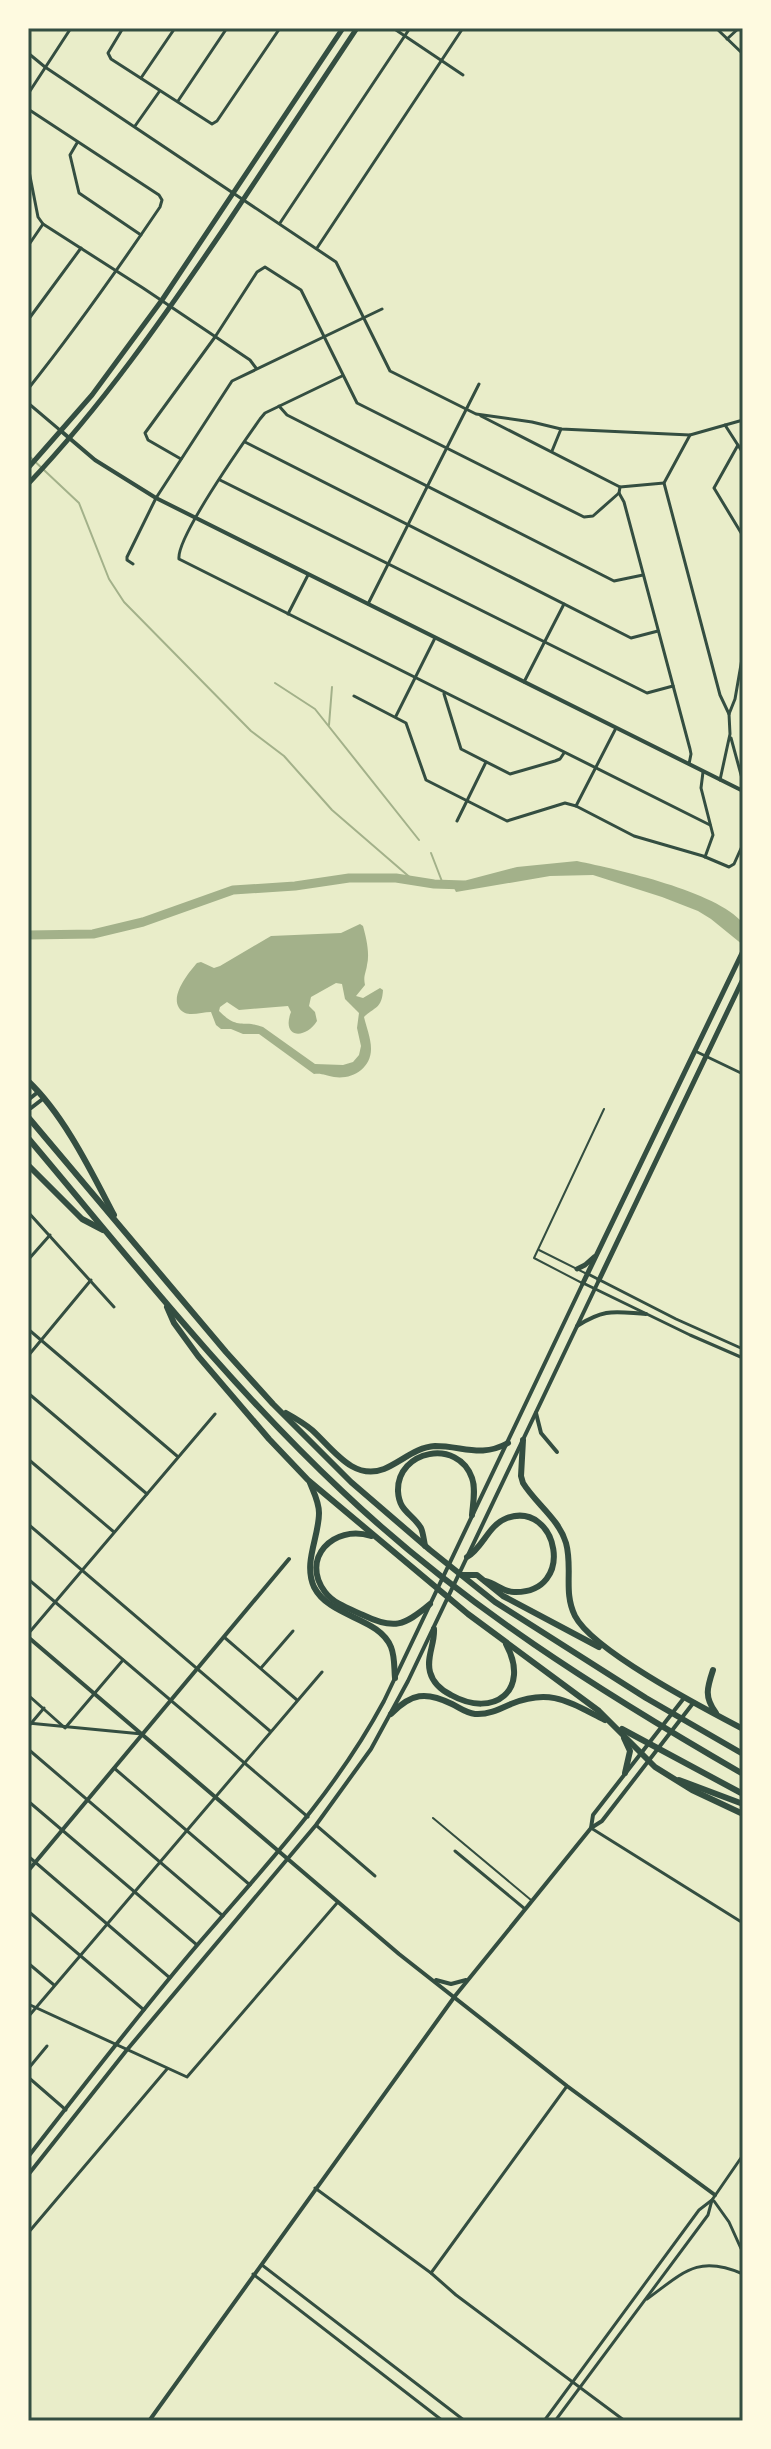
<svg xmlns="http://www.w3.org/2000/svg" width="771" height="2449" font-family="'Open Sans',sans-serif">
  <rect width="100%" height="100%" fill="#e9edc9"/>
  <g fill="#a3b18a" fill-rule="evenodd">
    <path d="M577 861C619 870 716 891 743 923V945L711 919 698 911 662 897 593 875 550 876 456 892 452 884 517 867Z"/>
    <path d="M360 924 363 926C366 937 370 953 367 965 366 973 363 976 365 985L356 996 363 998 380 988 383 990C382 1009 374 1007 364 1017 366 1026 371 1038 371 1049 371 1069 351 1080 334 1077 326 1076 323 1073 314 1074L259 1034H243L231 1029H221L216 1025 211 1012C203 1012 192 1016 185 1013 164 1002 189 972 197 963L201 962 214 968 220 966 271 936 341 933ZM336 983 342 984 345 999 359 1013 357 1028 361 1046 359 1055 353 1062 343 1065 315 1064 263 1027C242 1019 239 1031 219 1011L220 1007 227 1002 239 1010 288 1006 291 1012C281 1038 305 1040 317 1021L315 1012 309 1006 311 997Z"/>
  </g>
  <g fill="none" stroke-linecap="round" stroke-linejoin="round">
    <g stroke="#a3b18a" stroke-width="2">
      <polyline points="28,455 79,503 109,579 124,602 251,731 284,756 332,810 413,880"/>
      <polyline points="275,683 315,709 419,840"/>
      <polyline points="329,725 332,687"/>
      <polyline points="431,853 443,884"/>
    </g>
    <polyline stroke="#a3b18a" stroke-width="9" points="28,935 93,934 143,922 233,890 295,886 349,878 396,878 434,884 464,885"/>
    <g stroke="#344e41" stroke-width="2">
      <polyline points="539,1250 587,1274"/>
      <polyline points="582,1283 534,1258 604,1109"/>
      <polyline points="433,1818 531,1900"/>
    </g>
    <g stroke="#344e41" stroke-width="3">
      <polyline points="123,28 108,53 111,59 212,124 217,121 280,28"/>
      <polyline points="393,28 463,75"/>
      <polyline points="716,28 743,54"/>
      <polyline points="727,39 739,28"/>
      <polyline points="28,53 45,67 336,262 390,371 476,414 532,422 561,429 690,435 743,420"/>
      <polyline points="141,78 175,28"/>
      <polyline points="28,94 71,28"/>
      <polyline points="178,101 227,28"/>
      <path d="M28 109 159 195 162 200 160 207C118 269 75 330 28 389"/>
      <polyline points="135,126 159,92"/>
      <polyline points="77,143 70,155 79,193 141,235"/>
      <polyline points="28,166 38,217 43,224 143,288 250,360 256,368"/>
      <polyline points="280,223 410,28"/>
      <polyline points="28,246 43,224"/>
      <polyline points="317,248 463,28"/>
      <polyline points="28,320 81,248"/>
      <path d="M342 376 265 413 260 419C244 442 176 537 179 559L710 825"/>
      <polyline points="28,403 61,431"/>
      <polyline points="279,406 287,415 614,581 643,575"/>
      <polyline points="481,416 620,487 664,483"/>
      <polyline points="725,425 743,453"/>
      <polyline points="690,435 664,483 720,695 729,714"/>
      <polyline points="245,442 631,638 658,631"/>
      <polyline points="738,445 714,488 743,536"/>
      <polyline points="552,451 561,429"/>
      <polyline points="181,459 148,440 145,433 215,337 257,272 265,267 301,290 357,403 584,517 593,516 619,493"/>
      <polyline points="220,480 647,693 673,686"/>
      <polyline points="620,487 619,493 624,502 690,749 691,754 689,764"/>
      <polyline points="133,564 127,560 127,557 156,498 232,381 382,309"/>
      <polyline points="368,604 479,384"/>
      <polyline points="288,614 308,575"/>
      <polyline points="524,682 564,604"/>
      <polyline points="444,694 461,749 510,774 555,761 560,759 564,753"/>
      <polyline points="354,696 406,723 426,780 507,821 565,803 576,806 634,836 703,856 729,867 734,864 743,844"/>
      <polyline points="396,716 435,638"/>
      <polyline points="731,738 743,782"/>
      <polyline points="703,772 701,788 713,835 705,857"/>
      <polyline points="720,780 730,734 729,714 735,699 743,653"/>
      <polyline points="576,806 616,728"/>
      <polyline points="457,821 486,762"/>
      <polyline points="695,1051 743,1074"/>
      <polyline points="28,1212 114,1307"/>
      <polyline points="28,1260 50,1235"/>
      <polyline points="588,1274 676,1319 743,1349"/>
      <polyline points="583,1283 690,1335 743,1358"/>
      <polyline points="28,1329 177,1456"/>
      <polyline points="28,1356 91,1280"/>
      <polyline points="28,1393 147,1494"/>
      <polyline points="28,1459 114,1532"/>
      <polyline points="28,1524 270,1731"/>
      <polyline points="28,1579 308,1817"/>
      <polyline points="28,1634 215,1414"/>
      <polyline points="224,1637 297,1700"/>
      <polyline points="261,1668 293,1631"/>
      <polyline points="28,1695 65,1728 123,1660"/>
      <polyline points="28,1723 142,1734"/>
      <polyline points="28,1727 44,1708"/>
      <polyline points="28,1749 223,1916"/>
      <polyline points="114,1768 250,1885"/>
      <polyline points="28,1801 197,1945"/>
      <polyline points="317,1826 375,1876"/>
      <polyline points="591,1828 743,1923"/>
      <polyline points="455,1851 525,1909"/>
      <polyline points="28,1856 170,1978"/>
      <polyline points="28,1911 144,2010"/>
      <polyline points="28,1963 54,1985"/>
      <polyline points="28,2004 187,2077 337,1903"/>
      <polyline points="28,2017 322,1672"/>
      <polyline points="28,2069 47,2046"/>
      <polyline points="28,2077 66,2110"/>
      <polyline points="315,2188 431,2273 456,2295 625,2421"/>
      <polyline points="714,2201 729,2222 743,2253"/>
      <polyline points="28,2233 167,2069"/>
      <polyline points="262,2265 465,2421"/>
      <polyline points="431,2273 567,2086"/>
      <polyline points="253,2274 443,2421"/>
      <path d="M647 2299C683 2273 697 2254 743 2274"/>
      <polyline points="544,2421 699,2210 712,2200 743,2155"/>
      <polyline points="555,2421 708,2215 712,2200"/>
    </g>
    <g stroke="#344e41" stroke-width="4">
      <polyline points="61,431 95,460 156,498 743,791"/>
      <polyline points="28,1100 38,1092"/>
      <polyline points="31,1108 44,1098"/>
      <polyline points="28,1637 399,1954 567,2086 715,2195"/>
      <polyline points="591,1828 593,1815 684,1698"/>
      <polyline points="28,1871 289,1559"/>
      <polyline points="436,1980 451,1984 466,1980"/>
      <polyline points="149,2421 455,1996 591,1828 602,1821 694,1702"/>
    </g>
    <g stroke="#344e41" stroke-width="4">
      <path d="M577 1326C606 1308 614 1312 646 1314"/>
      <polyline points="536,1413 541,1433 557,1452"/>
      <path d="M28 2157C84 2085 140 2012 199 1943 267 1864 334 1794 384 1701L583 1283"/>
      <polyline points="28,2175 126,2051 316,1825 371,1749 408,1681 599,1280"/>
    </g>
    <g stroke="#344e41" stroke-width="5">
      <polyline points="28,468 92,395 162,300 343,28"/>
      <path d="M28 484C103 405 164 317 225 227 269 160 313 94 357 28"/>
      <polyline points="577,1269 585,1265 594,1257"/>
      <polyline points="599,1280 743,979"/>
      <polyline points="583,1283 743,951"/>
    </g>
    <g stroke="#344e41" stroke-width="6">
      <path d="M28 1081C64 1115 91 1171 114 1215"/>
      <polyline points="28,1117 226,1352 273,1404 351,1482 430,1550 495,1602 646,1698 743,1754"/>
      <path d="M28 1138C130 1259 227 1383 342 1491 462 1605 601 1692 743 1774"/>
      <polyline points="28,1165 82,1219 103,1230"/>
      <polyline points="167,1307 174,1323 198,1356 269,1439 308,1480 468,1614 599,1711 655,1767 692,1790 743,1814"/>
      <path d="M286 1413C295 1418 305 1424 312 1430 333 1449 353 1481 384 1469 401 1462 416 1447 435 1446 463 1446 481 1458 508 1443"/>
      <path d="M523 1440 521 1476 523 1483C536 1504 559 1519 566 1543 573 1568 563 1592 575 1616 593 1651 705 1709 743 1729"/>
      <path d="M310 1483C314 1493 319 1502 319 1513 319 1537 303 1563 314 1587 330 1618 379 1617 391 1647 395 1657 394 1668 395 1678"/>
      <path d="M371 1536C333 1524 300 1559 325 1592 334 1604 350 1609 363 1615 394 1630 404 1626 430 1604"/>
      <path d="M425 1546C424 1541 423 1532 421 1528 412 1513 399 1512 398 1491 397 1450 458 1438 472 1478 476 1489 473 1503 472 1515"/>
      <path d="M467 1557C483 1548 488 1525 507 1518 558 1500 577 1594 514 1592 503 1592 496 1583 485 1581"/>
      <polyline points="462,1575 477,1575 503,1596 599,1647"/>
      <path d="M434 1629C435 1644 426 1657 430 1672 433 1683 441 1690 451 1695 494 1719 531 1690 506 1644"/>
      <path d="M713 1670C707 1688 704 1697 716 1713"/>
      <path d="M391 1714C411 1693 426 1691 452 1704 460 1708 466 1713 475 1714 488 1715 500 1709 511 1704 551 1688 569 1702 605 1720"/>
      <polyline points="622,1729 743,1794"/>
      <polyline points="624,1738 630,1751 625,1773"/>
      <polyline points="679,1780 743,1804"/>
    </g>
  </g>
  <rect width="771" height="2449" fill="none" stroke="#fefae0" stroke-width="60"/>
  <rect x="30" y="30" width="711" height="2389" fill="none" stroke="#344e41" stroke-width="3"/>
</svg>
